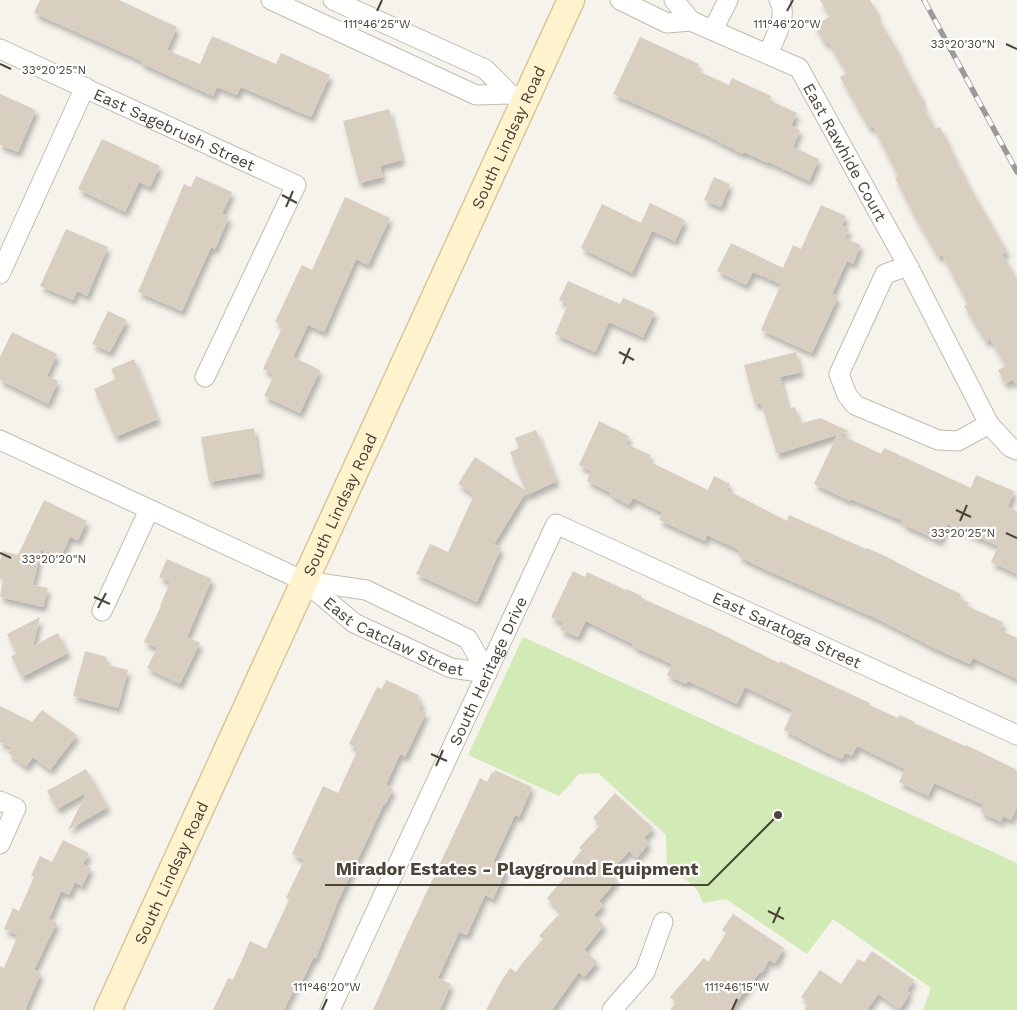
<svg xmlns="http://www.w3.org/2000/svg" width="1017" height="1010" font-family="'Work Sans',sans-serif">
  <defs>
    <filter id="shadow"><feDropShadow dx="3" dy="5.5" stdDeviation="2.5" flood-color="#0004"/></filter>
  </defs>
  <rect width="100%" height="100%" fill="#f6f3ec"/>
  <path fill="#d2eab5" d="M523 637 1017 863V1010H923L931 988 833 919 807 954 726 899 703 903C698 885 684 876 667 873L666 835 598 773 579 774 559 796 468 755Z"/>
  <g fill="#d8cfc1" filter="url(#shadow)">
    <polygon points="40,0 119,0 177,27 167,50 200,64 212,36 276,64 281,53 330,75 311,117 241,87 237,95 217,87 213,96 141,63 142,61 34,13"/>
    <polygon points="820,0 870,0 878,14 876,15 900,55 899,56 923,101 921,102 935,129 940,127 969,186 1007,252 1002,254 1017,279 1017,386 1013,380 1005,384 998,370 1006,366 990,339 986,342 964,306 968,304 942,255 938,257 917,221 895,178 898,176 873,126 869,128 840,77 847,73 828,42 825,44 814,25 830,17"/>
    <polygon points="640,37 699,64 696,70 729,85 732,78 771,96 769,100 797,113 791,126 800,130 793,147 819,159 809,181 769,162 768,163 744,152 743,154 706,135 613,94"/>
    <polygon points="0,94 36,110 18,152 0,145"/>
    <polygon points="389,109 402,160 380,166 383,177 359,183 343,121"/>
    <polygon points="102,139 160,166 150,187 139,182 125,212 78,189"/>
    <polygon points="196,176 232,192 222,214 229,217 215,249 211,247 182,311 138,292 184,184 191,187"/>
    <polygon points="714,177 730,184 721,207 704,200"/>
    <polygon points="345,197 390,218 368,265 356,259 324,332 308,325 293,357 320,370 300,413 264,396 274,375 263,369 283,326 275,322 289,292 302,265 312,270"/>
    <polygon points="650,203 685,220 675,241 652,231 632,273 581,248 602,204 641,223"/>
    <polygon points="821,205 846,216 842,226 849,229 845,238 861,245 853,264 847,261 832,294 838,297 812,353 761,330 781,284 753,272 746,285 717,271 731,243 783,268 793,245 801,249"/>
    <polygon points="66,229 108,247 87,296 77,291 73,300 40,286"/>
    <polygon points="568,281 620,304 623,298 655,312 643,337 609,322 595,352 555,334 568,304 559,300"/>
    <polygon points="108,311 127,320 110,352 92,344"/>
    <polygon points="12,332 57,354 47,376 58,381 48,404 0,380 0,357"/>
    <polygon points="796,352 801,372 780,377 788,409 795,407 800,424 820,418 849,431 839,434 881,454 884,448 971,488 976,475 1014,491 1008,507 1017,511 1017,574 991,562 998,546 947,524 940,541 902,524 903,521 851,499 850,501 814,484 837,435 777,454 761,403 755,405 744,365"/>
    <polygon points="134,359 158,419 115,437 94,389 116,379 111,369"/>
    <polygon points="599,421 629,436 626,444 651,455 648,461 708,490 714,476 730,484 727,490 787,521 789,515 866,549 867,548 885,556 923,576 961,594 959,599 969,603 967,606 1003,622 1000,630 1017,638 1017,679 973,658 970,664 934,648 880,620 764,569 738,556 740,550 707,535 705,541 659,520 663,513 633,498 629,505 610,495 611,493 587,481 591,471 579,465"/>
    <polygon points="254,428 261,473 209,482 201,437"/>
    <polygon points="536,430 557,481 527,495 526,492 494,544 501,548 477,602 416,574 430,544 448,552 474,495 458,484 475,457 525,490 510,452 519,448 515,438"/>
    <polygon points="44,500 87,521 78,540 70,537 60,558 41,550 33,585 48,588 43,607 0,597 3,580 0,579 0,561 2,551 18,555"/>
    <polygon points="167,559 212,579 187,637 200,643 180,684 147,668 157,648 144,642 161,606 160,606 170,582 159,577"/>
    <polygon points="573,571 585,577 587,572 626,590 627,589 642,596 641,598 711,629 779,663 780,661 848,693 870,703 869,705 898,718 899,715 915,722 914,723 965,746 966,745 1017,770 1017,807 1011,820 1003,816 1001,822 980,812 984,805 934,783 928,796 899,782 905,769 857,746 852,756 845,753 842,759 822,750 784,730 793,710 745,687 737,704 688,681 686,684 667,675 672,664 632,646 633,644 586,621 578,637 560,630 563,623 551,617"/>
    <polygon points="40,617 33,646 58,633 68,653 22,677 11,656 17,654 7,634"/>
    <polygon points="85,651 107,657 105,664 128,670 118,708 73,696"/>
    <polygon points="386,680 419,695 417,699 422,702 419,709 426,713 405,757 400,754 386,785 393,789 385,805 384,804 338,901 316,958 314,957 300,985 297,983 284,1010 213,1010 228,978 233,980 250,941 266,949 289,900 286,898 304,860 292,854 323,786 338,793 358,749 349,744 377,687 382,689"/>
    <polygon points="0,706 32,722 42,710 77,735 50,770 33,757 26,767 8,753 12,748 0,742"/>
    <polygon points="86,769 108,807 68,830 86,793 57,809 47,791"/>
    <polygon points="495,770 532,787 519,817 515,815 493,862 507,868 493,899 485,895 467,935 459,932 438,978 451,984 440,1010 373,1010 407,934 480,778 487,782 492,772 494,773"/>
    <polygon points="615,793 653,828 644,838 649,843 637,858 629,851 609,873 617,880 599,901 603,905 594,915 604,925 584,950 597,962 584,977 579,972 552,1010 486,1010 499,985 510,968 516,972 524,961 543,939 539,936 561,912 547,898 575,865 572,862 582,850 579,848 600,825 593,818"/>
    <polygon points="63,840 89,853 83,864 91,868 82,886 75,882 69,895 61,891 49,919 57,922 34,970 41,973 25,1010 0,1010 0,966 4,968 18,935 4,929 13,908 19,911 34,877 31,876 40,856 52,862"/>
    <polygon points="733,914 784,948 775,963 769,960 762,973 760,972 730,1010 670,1010 676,1003 670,997 704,958 708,962 726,933 722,930"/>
    <polygon points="872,951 914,980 907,991 910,993 900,1009 878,994 867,1010 804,1010 809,1003 801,997 820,970 841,984 858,959 864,962"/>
  </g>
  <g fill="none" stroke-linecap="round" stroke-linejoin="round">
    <g stroke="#c2bbae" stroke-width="21">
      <g id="minor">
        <polyline points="271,0 476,95 510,94"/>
        <polyline points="333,0 485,69 510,94 516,96"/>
        <path id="s1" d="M620 0 667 23 691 21 799 68 908 266 989 424 1010 447 1017 450"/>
        <polyline points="674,0 691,21"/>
        <polyline points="713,30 728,0"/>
        <path id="s2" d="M0 49 296 185 205 377"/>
        <path d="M768 54C774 38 789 16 779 0"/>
        <polyline points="908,266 885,274 839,374 847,395 855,405 938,440 958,441 989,424"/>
        <polyline points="0,274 85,87"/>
        <path id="s3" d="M0 440 304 581 354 623 451 668 487 673"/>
        <polyline points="305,581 366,590 468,639 487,673"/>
        <polyline points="102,611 149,510"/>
        <polyline points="0,801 16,808 0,844"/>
        <path id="s4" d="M330 1010 556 524 1017 735"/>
        <polyline points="612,1010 645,972 663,922"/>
      </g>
    </g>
    <g stroke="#d6c79b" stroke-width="29">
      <g id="secondary">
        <path id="s5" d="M108 1010 571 0"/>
      </g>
    </g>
    <use href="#minor" stroke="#fff" stroke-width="19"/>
    <use href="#secondary" stroke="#fff3cd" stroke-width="26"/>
    <g stroke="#9a9a9a" stroke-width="5.5">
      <polyline id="rail" points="924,0 1017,172"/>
    </g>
    <use href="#rail" stroke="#fff" stroke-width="4" stroke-dasharray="11" stroke-linecap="butt"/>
  </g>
  <path fill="none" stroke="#4b4439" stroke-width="2" d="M377 11 382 0M787 11 793 0M1006 44 1017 49M0 64 11 69M282 195 297 203M286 207 293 191M619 352 634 360M623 364 630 348M956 510 971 517M960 521 967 505M1006 533 1017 538M0 553 11 558M94 597 110 604M98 608 106 593M431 754 447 761M436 766 443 750M768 911 784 919M773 923 780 907M322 1010 327 999M732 1010 737 999"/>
  <g text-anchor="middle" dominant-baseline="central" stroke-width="4.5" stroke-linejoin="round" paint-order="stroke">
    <g font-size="16" fill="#4b4439" stroke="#fff">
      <text stroke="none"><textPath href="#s2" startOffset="192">East Sagebrush Street</textPath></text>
      <text stroke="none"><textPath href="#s5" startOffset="960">South Lindsay Road</textPath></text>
      <text stroke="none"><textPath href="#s1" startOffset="290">East Rawhide Court</textPath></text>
      <text stroke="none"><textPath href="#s5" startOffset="556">South Lindsay Road</textPath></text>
      <text stroke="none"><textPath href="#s4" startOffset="790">East Saratoga Street</textPath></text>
      <text stroke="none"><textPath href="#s3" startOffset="442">East Catclaw Street</textPath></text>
      <text stroke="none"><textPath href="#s4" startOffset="374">South Heritage Drive</textPath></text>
      <text stroke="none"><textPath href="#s5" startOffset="151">South Lindsay Road</textPath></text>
    </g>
  </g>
  <g font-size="12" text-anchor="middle" fill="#4b4439" stroke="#fff" stroke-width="4.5" stroke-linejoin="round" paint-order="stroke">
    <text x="377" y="28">111°46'25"W</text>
    <text x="787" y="28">111°46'20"W</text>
    <text x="963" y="48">33°20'30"N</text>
    <text x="54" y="74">33°20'25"N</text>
    <text x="963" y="537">33°20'25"N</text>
    <text x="54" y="563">33°20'20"N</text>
    <text x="327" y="991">111°46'20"W</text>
    <text x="737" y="991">111°46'15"W</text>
  </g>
  <path fill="none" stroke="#4b4439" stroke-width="2" d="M778 815L708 885H325"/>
  <circle fill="#4b4439" stroke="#fff" stroke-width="2" cx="778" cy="815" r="5"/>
  <g font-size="18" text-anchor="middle" font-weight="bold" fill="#4b4439" stroke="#fff" stroke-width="4.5" stroke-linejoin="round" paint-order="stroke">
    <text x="517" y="875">Mirador Estates - Playground Equipment</text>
  </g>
</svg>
